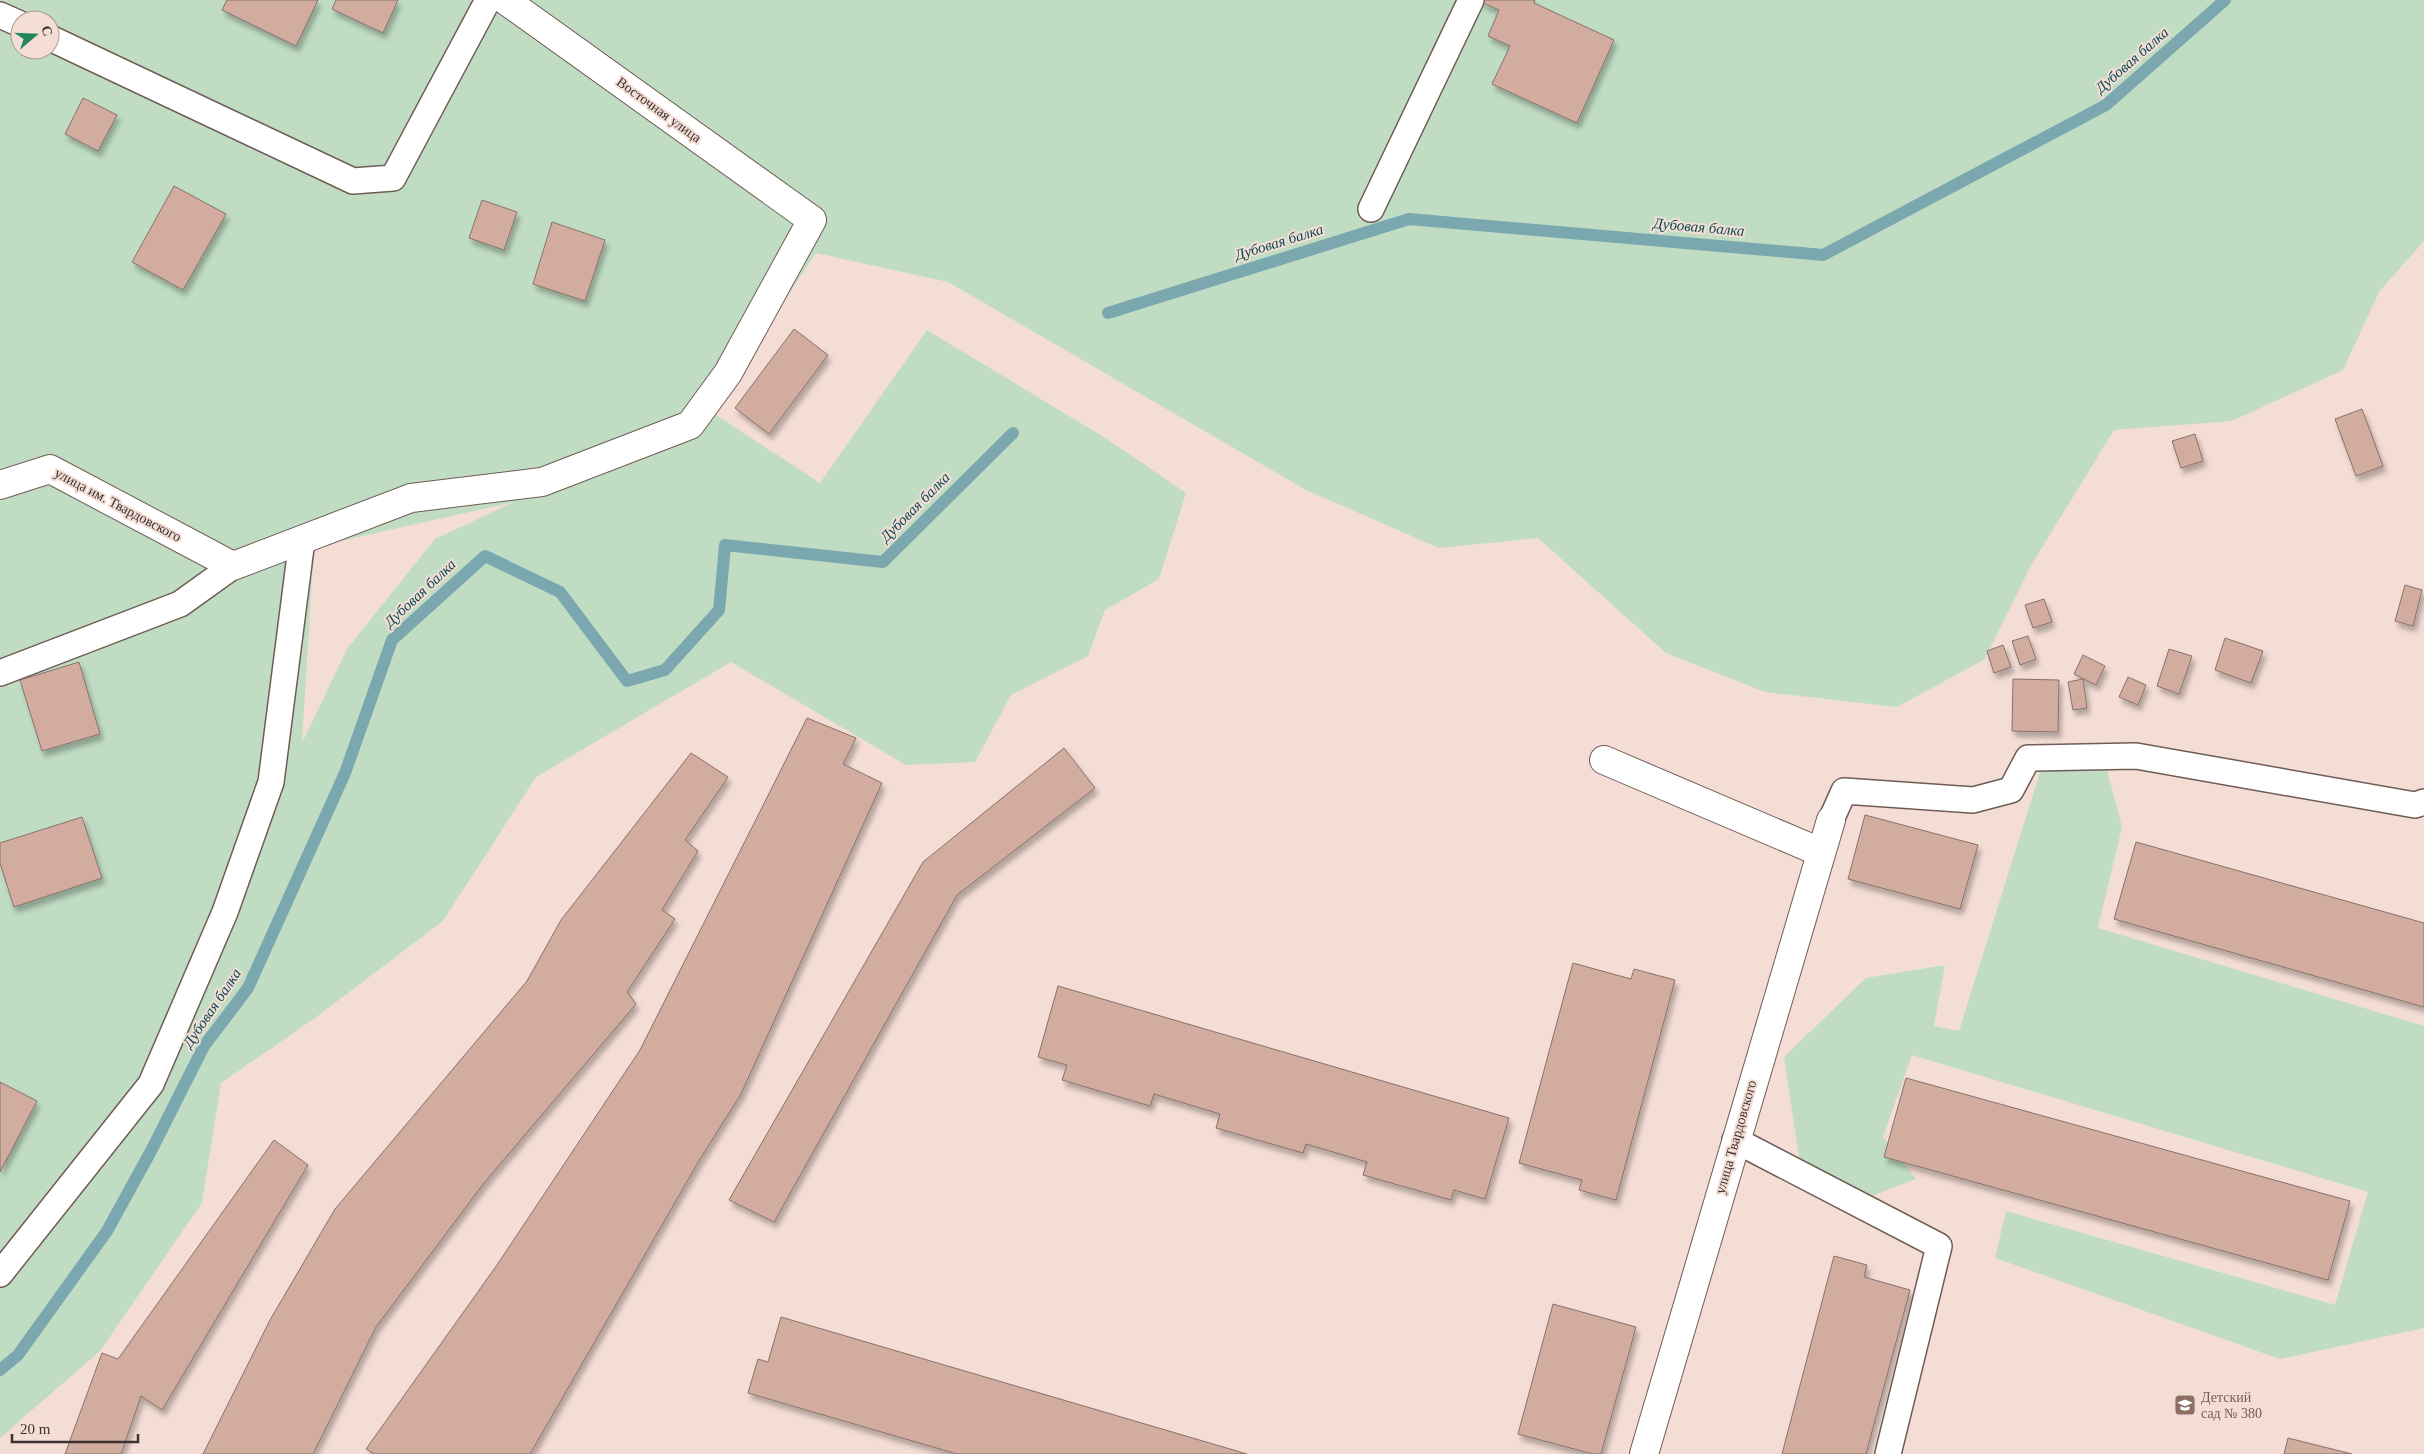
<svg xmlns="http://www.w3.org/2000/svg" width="2424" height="1454" font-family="'Times New Roman',serif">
  <defs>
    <filter id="shadow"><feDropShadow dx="3" dy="5.5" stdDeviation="2.5" flood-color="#0004"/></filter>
  </defs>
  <rect width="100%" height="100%" fill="#f4ddd5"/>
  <g fill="#c0ddc4" fill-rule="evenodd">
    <path d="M0 0H2424V241L2379 292 2343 370 2232 421 2114 430 2030 567 1985 659 1897 707 1765 692 1666 653 1538 538 1439 548 1306 490 948 282 816 253 710 411 820 483 927 330 1107 439 1186 493 1159 579 1105 610 1088 656 1011 695 975 762 906 765 731 662 536 777 443 921 315 1018 221 1083 202 1203 100 1351 0 1438ZM20 20H50V50H20ZM514 502 435 539 347 649 302 743 314 547Z"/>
    <polygon points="2105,762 2122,827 2098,928 2424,1026 2424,1328 2280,1359 1995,1258 2006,1211 2335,1305 2368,1192 1912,1055 1883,1137 1916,1179 1861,1200 1802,1177 1784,1057 1866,978 1945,965 1934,1026 1959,1031 2040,772"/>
  </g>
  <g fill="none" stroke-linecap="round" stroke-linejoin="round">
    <g stroke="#7ba7ae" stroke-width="12">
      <polyline points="1108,313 1409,219 1823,255 2106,105 2225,0"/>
      <polyline points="0,1370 18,1355 107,1231 151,1151 204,1046 248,988 345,773 392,640 485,556 560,592 627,681 665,670 719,610 725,545 883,562 1013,433"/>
    </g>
  </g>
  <g fill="#d2ac9f" stroke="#86726b" filter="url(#shadow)">
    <polygon points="227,0 318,0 296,46 222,10"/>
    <polygon points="336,0 398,0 383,33 332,9"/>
    <polygon points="1476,0 1535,0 1534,3 1614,40 1577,123 1492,84 1510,46 1488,36 1499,10"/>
    <polygon points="83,98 117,115 98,151 65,134"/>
    <polygon points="174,186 226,214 183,290 132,262"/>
    <polygon points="482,200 517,212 504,250 469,238"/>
    <polygon points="552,222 605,240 585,301 533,284"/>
    <polygon points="794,329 828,355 769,434 735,408"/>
    <polygon points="2362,409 2383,466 2356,476 2335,419"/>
    <polygon points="2195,434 2203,461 2181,468 2172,441"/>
    <polygon points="2405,585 2422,590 2413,626 2395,621"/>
    <polygon points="2044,599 2052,622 2033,628 2025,605"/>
    <polygon points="2028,636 2036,659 2020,665 2012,641"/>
    <polygon points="2225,638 2263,651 2251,683 2215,670"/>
    <polygon points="2003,645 2011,667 1994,673 1987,651"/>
    <polygon points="2169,649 2192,656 2179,694 2157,686"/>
    <polygon points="2083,655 2105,666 2096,685 2074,674"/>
    <polygon points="79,662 100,734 42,751 20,680"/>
    <polygon points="2128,677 2146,685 2138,705 2119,697"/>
    <polygon points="2013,679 2059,680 2058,732 2012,731"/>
    <polygon points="2083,679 2087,708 2073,710 2068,682"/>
    <polygon points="807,718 856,738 843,764 882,783 741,1094 700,1159 530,1454 374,1454 366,1449 497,1265 640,1050"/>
    <polygon points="1064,748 1095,788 957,895 774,1222 729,1200 923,862"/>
    <polygon points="691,753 728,777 685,840 698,851 662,910 675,919 627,992 636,1004 484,1183 376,1327 313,1454 203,1454 270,1320 335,1209 527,981 561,920"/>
    <polygon points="1865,815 1978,845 1960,909 1848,879"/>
    <polygon points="82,817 102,878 14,907 0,863 0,843"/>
    <polygon points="2136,842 2424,923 2424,1007 2114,919"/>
    <polygon points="1573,963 1631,979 1634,969 1675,980 1616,1200 1579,1190 1582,1180 1519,1163"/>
    <polygon points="1058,986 1509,1118 1485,1199 1454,1190 1451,1200 1363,1175 1367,1162 1306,1144 1303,1153 1216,1128 1220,1114 1154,1094 1150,1106 1062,1080 1067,1065 1038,1057"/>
    <polygon points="1906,1078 2350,1201 2328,1280 1884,1157"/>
    <polygon points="0,1082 37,1101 0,1172"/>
    <polygon points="274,1140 308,1165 162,1410 141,1396 121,1454 65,1454 102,1353 118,1359"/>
    <polygon points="1834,1256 1867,1265 1864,1277 1910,1290 1866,1454 1782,1454"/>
    <polygon points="1553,1304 1636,1327 1601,1454 1593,1454 1518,1434"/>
    <polygon points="781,1317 1247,1454 957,1454 748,1393 758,1359 768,1362"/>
    <polygon points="2288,1438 2352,1454 2284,1454"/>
  </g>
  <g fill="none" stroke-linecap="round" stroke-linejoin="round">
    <g stroke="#6f5c55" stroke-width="28">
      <g id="lane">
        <polyline points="0,15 20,24"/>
        <polyline points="50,38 353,181 393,178 488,0"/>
        <polyline points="1371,209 1471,0"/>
        <polyline points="0,673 180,604 233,566"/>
        <polyline points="1831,820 1844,791 1973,800 2011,790 2028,758 2136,756 2415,805 2424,802"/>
        <polyline points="1735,1140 1939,1246 1888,1454"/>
        <polyline points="0,1274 151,1084 225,912 271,782 302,540"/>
      </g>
    </g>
    <g stroke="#6f5c55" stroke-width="30">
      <g id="street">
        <polyline points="0,485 50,469 233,566 411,498 542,482 690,425 728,373 812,220 505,0"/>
        <polyline points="1604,760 1820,852"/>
        <polyline points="1644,1454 1831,820"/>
      </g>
    </g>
    <use href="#lane" stroke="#fff" stroke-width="25"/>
    <use href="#street" stroke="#fff" stroke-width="28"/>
  </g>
  <defs>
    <g id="school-square" transform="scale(1.125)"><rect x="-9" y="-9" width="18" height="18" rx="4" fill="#8d6e63" stroke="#f4ddd5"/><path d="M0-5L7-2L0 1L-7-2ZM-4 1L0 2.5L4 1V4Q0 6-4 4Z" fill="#fff"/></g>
  </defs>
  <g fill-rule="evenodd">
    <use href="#school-square" x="2185" y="1405"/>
  </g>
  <g text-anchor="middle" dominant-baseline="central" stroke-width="4" stroke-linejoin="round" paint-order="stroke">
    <g font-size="14" fill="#3b3330" stroke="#f4ddd5">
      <text transform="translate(659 110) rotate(36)">Восточная улица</text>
      <text transform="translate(118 505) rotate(28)">улица им. Твардовского</text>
      <text transform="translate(1736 1137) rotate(-74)">улица Твардовского</text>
    </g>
    <g font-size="14" fill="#785e54" stroke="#f4ddd5" text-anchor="start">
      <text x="2201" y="1397">Детский<tspan x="2201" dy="16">сад № 380</tspan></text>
    </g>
    <g font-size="15" font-style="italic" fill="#054a53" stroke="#f4ddd5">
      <text transform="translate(2132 60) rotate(-41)">Дубовая балка</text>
      <text transform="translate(1699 227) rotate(5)">Дубовая балка</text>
      <text transform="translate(1279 242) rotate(-17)">Дубовая балка</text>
      <text transform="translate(915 507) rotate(-45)">Дубовая балка</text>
      <text transform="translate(420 593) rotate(-43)">Дубовая балка</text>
      <text transform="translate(212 1008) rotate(-56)">Дубовая балка</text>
    </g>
  </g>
  <g transform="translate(35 35) rotate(71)"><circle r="24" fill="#f4ddd5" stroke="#aa9993"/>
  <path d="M0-4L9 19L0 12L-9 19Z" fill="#24855e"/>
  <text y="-8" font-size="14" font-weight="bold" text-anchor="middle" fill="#3b3330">С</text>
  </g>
  <path d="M12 1434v8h126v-8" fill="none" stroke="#3b3330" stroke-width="2.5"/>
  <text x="20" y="1434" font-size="15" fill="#3b3330" stroke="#f4ddd5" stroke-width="4" paint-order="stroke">20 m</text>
</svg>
